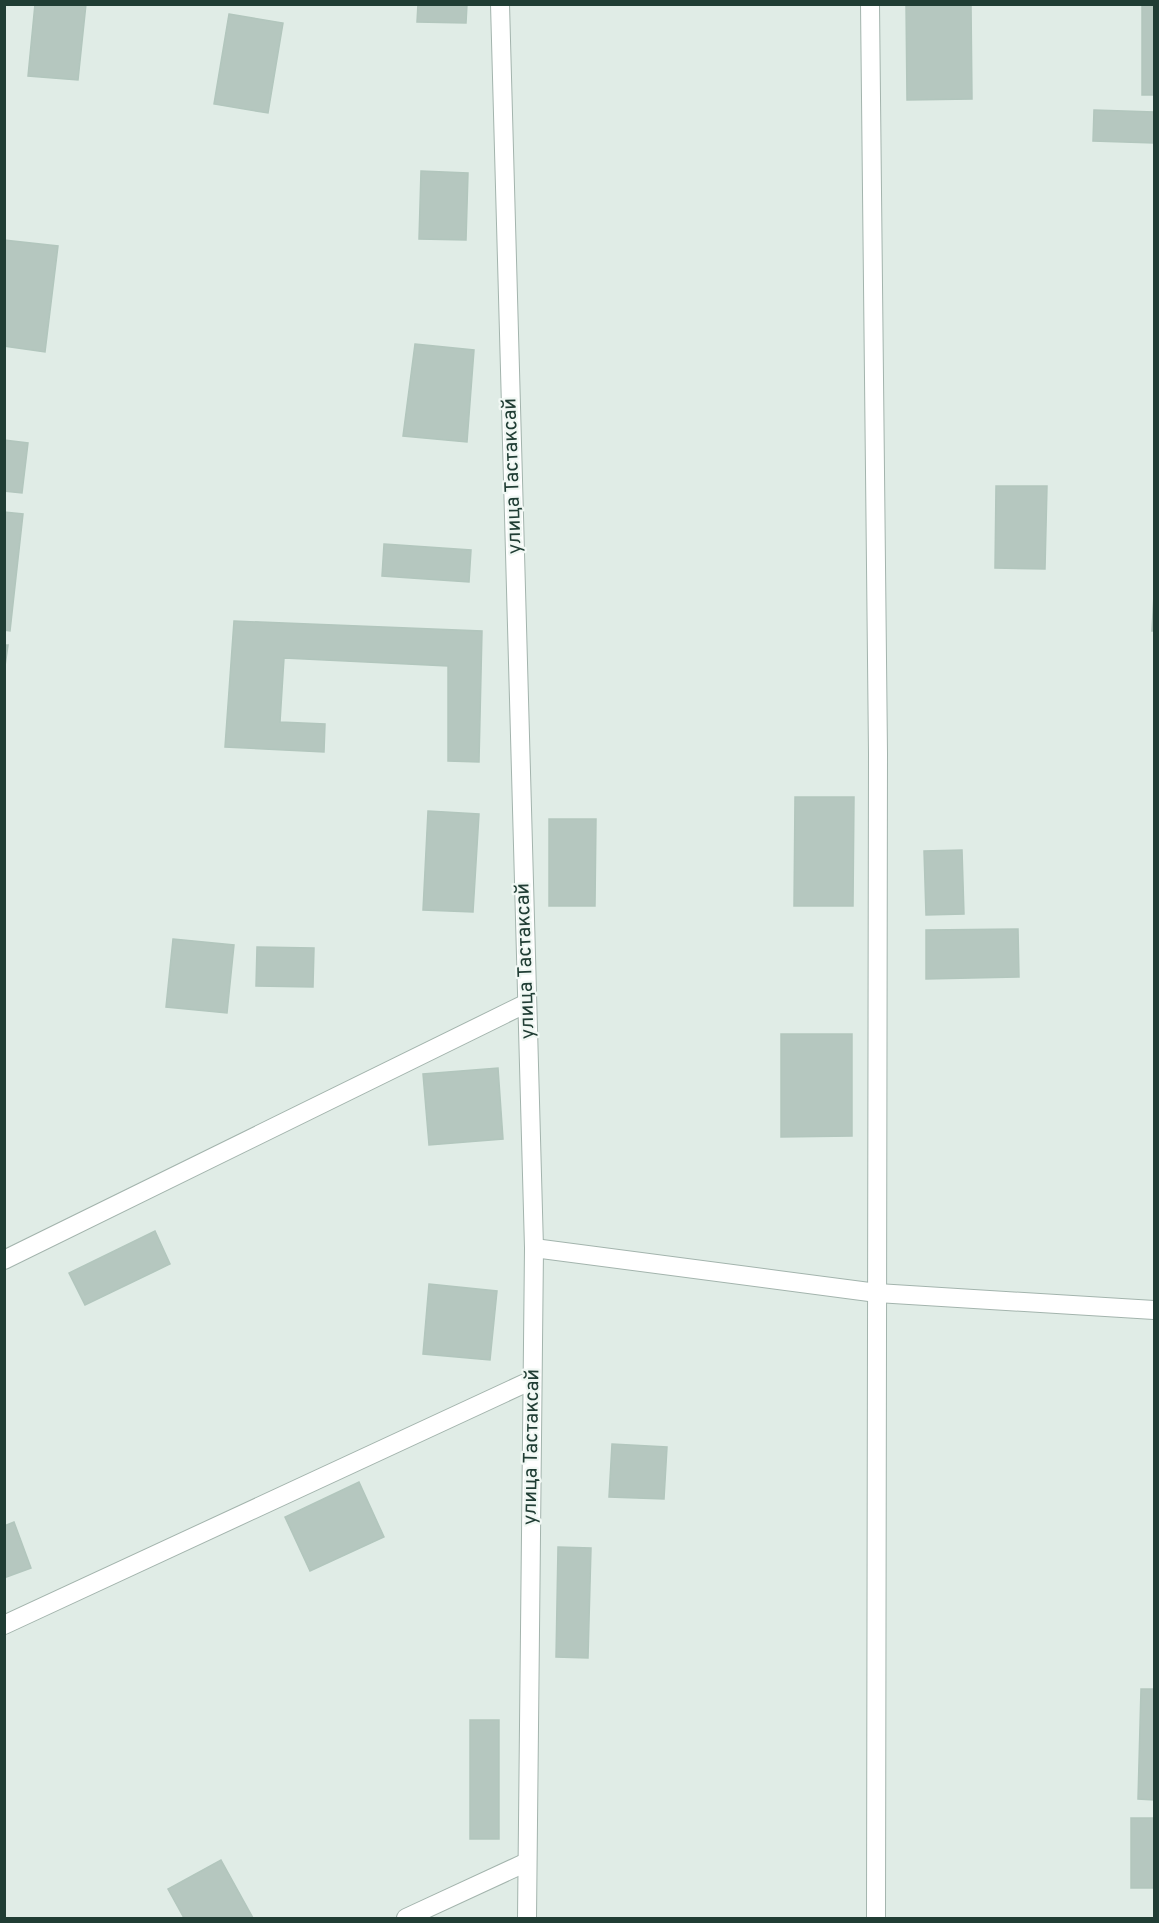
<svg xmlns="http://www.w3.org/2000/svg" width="1159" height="1923" font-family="Overpass,sans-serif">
  <rect width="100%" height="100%" fill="#e0ece6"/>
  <g fill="#b5c7bf" stroke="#b2c6bd" stroke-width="1.5">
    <polygon points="35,4 86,4 78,80 28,76"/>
    <polygon points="418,4 467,4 466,23 417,22"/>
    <polygon points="906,4 971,4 972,99 907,100"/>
    <rect x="1142" y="4" width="12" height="91"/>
    <polygon points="229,14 283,23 268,113 214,104"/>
    <polygon points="1094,110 1154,112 1154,143 1093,141"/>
    <polygon points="421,171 468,173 466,240 419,239"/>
    <polygon points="4,240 58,246 45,352 4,346"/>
    <polygon points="415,344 474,350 467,442 403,436"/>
    <polygon points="4,440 28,443 22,493 4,491"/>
    <polygon points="996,486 1047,486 1045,569 995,568"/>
    <polygon points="4,512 23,514 10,631 4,630"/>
    <polygon points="384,544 471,550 469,582 382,576"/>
    <polygon points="1154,594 1154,631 1152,631"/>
    <polygon points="234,621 482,631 479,762 448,761 448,666 284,658 280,722 325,724 324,752 225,747"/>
    <polygon points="4,645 8,645 4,673"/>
    <polygon points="795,797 854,797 853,906 794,906"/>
    <polygon points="428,811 479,814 473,912 423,910"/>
    <polygon points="549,819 596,819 595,906 549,906"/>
    <polygon points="962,850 964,914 926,915 924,851"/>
    <polygon points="1018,929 1019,977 926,979 926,930"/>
    <polygon points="173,939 234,945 227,1013 166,1007"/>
    <polygon points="257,947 314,948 313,987 256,986"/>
    <polygon points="781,1034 852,1034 852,1136 781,1137"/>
    <polygon points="498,1068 503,1139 429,1145 423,1074"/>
    <polygon points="155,1231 170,1264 85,1305 69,1273"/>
    <polygon points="429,1284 497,1291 490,1360 423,1354"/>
    <polygon points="612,1444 667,1447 664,1499 609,1497"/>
    <polygon points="359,1482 384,1537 310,1571 285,1517"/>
    <polygon points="14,1522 31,1568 4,1578 4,1526"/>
    <polygon points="558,1547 591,1548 588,1658 556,1657"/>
    <polygon points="1141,1689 1154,1689 1154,1800 1138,1799"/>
    <rect x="470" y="1720" width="29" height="119"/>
    <rect x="1131" y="1818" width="23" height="70"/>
    <polygon points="221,1860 253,1918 184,1918 168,1889"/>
  </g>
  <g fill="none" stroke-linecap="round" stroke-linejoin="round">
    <g stroke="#a3b4ad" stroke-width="20">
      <g id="street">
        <polyline points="500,4 534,1248 527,1918"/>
        <polyline points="870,4 878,753 876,1918"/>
        <polyline points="534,1248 877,1293 1154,1310"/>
        <polyline points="4,1260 527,1003"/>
        <polyline points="4,1625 532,1380"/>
        <polyline points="406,1918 527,1862"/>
      </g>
    </g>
    <use href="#street" stroke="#fff" stroke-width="18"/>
  </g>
  <g text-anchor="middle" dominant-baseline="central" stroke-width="4.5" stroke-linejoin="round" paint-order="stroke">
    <g font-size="20" fill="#203d34" stroke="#f1f8f4">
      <text transform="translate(513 476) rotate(-92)">улица Тастаксай</text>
      <text transform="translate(526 961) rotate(-92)">улица Тастаксай</text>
      <text transform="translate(532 1447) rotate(-89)">улица Тастаксай</text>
    </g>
  </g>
  <rect width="1159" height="1923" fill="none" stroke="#203d34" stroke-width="12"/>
</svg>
